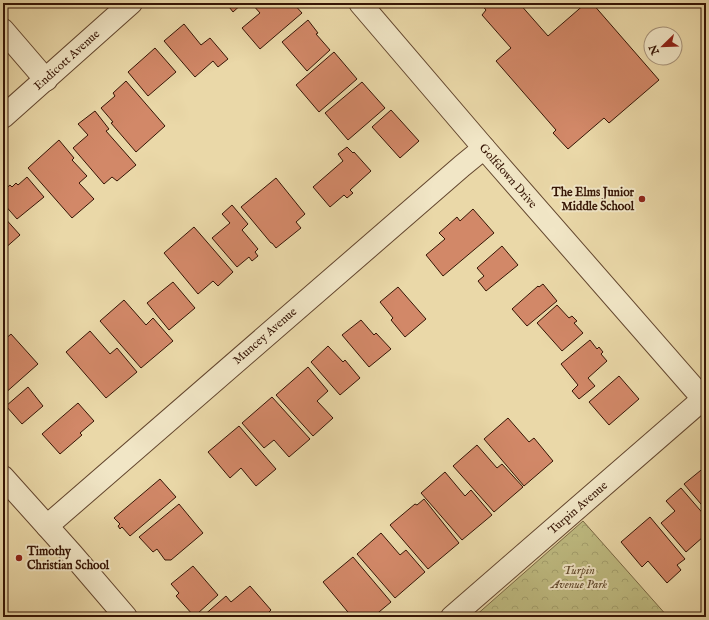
<svg xmlns="http://www.w3.org/2000/svg" width="709" height="620" font-family="'IM FELL English',serif">
  <defs>
    <pattern id="park-crowns" width="20" height="18" patternUnits="userSpaceOnUse"><rect width="20" height="18" fill="#bfbc82"/><path d="M2 6a3 3 0 1 1 6 0M12 15a3 3 0 1 1 6 0" fill="none" stroke="#a5a16f"/></pattern>
  </defs>
  <rect width="100%" height="100%" fill="#ead8a8"/>
  <filter id="stains"><feTurbulence type="fractalNoise" baseFrequency=".005" numOctaves="4"/><feColorMatrix values="0 0 0 0 .2 0 0 0 0 .09 0 0 0 0 .02 0 0 0 .5 -.17"/></filter>
  <radialGradient id="worn" r=".72"><stop offset=".6" stop-color="#630" stop-opacity="0"/><stop offset="1" stop-color="#630" stop-opacity=".3"/></radialGradient>
  <polygon fill="url(#park-crowns)" stroke="#7a6844" points="583,521 668,617 474,617"/>
  <g fill="#d28868" stroke="#361505">
    <polygon points="226,3 243,3 233,12"/>
    <polygon points="253,3 293,3 302,13 260,49 242,28 260,13 252,4"/>
    <polygon points="480,3 519,3 548,36 586,3 592,3 659,80 609,123 604,118 568,149 553,133 556,130 496,61 511,48 482,15 486,10"/>
    <polygon points="308,20 318,33 316,34 330,50 307,71 282,42"/>
    <polygon points="184,24 201,45 210,38 228,59 218,67 213,61 195,77 164,41"/>
    <polygon points="155,48 176,72 148,96 128,72"/>
    <polygon points="334,52 357,79 319,112 296,85"/>
    <polygon points="126,81 165,126 136,152 111,123 113,122 101,108 115,96 113,93"/>
    <polygon points="362,82 385,108 348,140 325,113"/>
    <polygon points="391,110 419,141 400,158 372,127"/>
    <polygon points="95,111 109,129 106,131 136,165 117,181 112,177 104,184 73,148 88,135 78,124"/>
    <polygon points="59,140 74,158 72,160 87,176 79,183 94,199 72,218 28,168"/>
    <polygon points="347,147 353,153 354,152 371,171 350,190 353,193 347,198 344,195 330,207 313,187 343,161 338,154"/>
    <polygon points="27,177 44,197 17,219 3,203 3,199 5,197 3,191 10,185 12,187 16,183 18,185"/>
    <polygon points="276,178 305,214 296,222 301,228 276,248 272,243 271,243 241,207"/>
    <polygon points="232,205 248,224 242,230 258,249 255,252 258,256 252,261 249,257 237,267 212,238 230,223 222,214"/>
    <polygon points="473,209 494,233 443,276 426,255 445,239 439,233 457,217 460,221"/>
    <polygon points="3,216 20,235 3,250"/>
    <polygon points="194,227 233,272 218,286 213,281 198,294 164,253"/>
    <polygon points="502,246 518,265 486,291 478,281 484,276 477,268"/>
    <polygon points="173,282 195,308 169,330 147,303"/>
    <polygon points="543,284 557,301 527,326 512,309 538,286 539,287"/>
    <polygon points="398,287 426,319 405,337 391,320 393,318 380,302"/>
    <polygon points="124,300 146,325 153,318 173,341 141,368 100,321"/>
    <polygon points="557,305 569,318 572,316 577,321 574,323 583,333 562,351 537,323"/>
    <polygon points="361,320 374,335 376,333 391,349 369,367 342,335"/>
    <polygon points="90,331 110,354 117,348 137,372 106,398 66,352"/>
    <polygon points="11,334 38,364 3,395 3,341"/>
    <polygon points="590,340 597,349 599,347 603,352 601,354 607,361 588,378 595,386 579,399 572,391 578,385 561,364"/>
    <polygon points="328,346 343,362 345,360 360,378 340,395 311,362"/>
    <polygon points="308,367 328,391 317,401 333,418 313,436 276,395"/>
    <polygon points="619,376 639,399 609,425 589,402"/>
    <polygon points="28,387 43,406 22,424 6,406"/>
    <polygon points="272,397 310,439 289,457 274,440 264,448 242,423"/>
    <polygon points="78,403 94,421 80,433 82,435 60,454 42,434"/>
    <polygon points="508,418 529,442 534,438 553,461 524,486 484,439"/>
    <polygon points="239,426 276,469 256,486 241,468 230,478 208,452"/>
    <polygon points="477,445 497,468 502,464 523,487 494,512 453,466"/>
    <polygon points="706,466 706,510 684,484"/>
    <polygon points="445,472 465,496 471,490 492,515 462,540 421,493"/>
    <polygon points="160,479 176,497 130,536 122,527 120,529 118,526 120,524 114,518"/>
    <polygon points="681,488 706,517 706,540 703,537 686,552 661,523 675,511 666,501"/>
    <polygon points="424,499 459,543 428,569 390,525 415,504 417,505"/>
    <polygon points="179,504 203,533 171,560 165,560 157,549 153,552 139,537"/>
    <polygon points="650,517 685,559 677,565 681,570 667,583 648,561 642,567 621,542"/>
    <polygon points="381,533 400,555 406,550 425,572 395,598 357,554"/>
    <polygon points="353,557 391,602 373,617 352,617 323,582"/>
    <polygon points="193,566 218,595 197,614 196,613 193,615 176,596 179,593 171,584"/>
    <polygon points="250,586 271,610 264,617 202,617 226,596 231,602"/>
  </g>
  <g fill="none" stroke-linecap="round" stroke-linejoin="round">
    <g stroke="#63462e" stroke-width="24">
      <g id="minor">
        <polyline points="360,3 484,148 706,402"/>
        <polyline points="3,30 46,80"/>
        <polyline points="3,117 131,3"/>
        <polyline points="3,477 72,554 126,617"/>
        <polyline points="47,526 462,166 484,148"/>
        <polyline points="452,617 703,399"/>
      </g>
    </g>
    <use href="#minor" stroke="#f1e6c6" stroke-width="22"/>
  </g>
  <g fill="#8f2418" stroke="#f1e6c6" stroke-width="1.5">
    <circle cx="642" cy="199" r="4"/>
    <circle cx="19" cy="558" r="4"/>
  </g>
  <g text-anchor="middle" dominant-baseline="central" stroke-width="4" stroke-linejoin="round" paint-order="stroke">
    <g font-size="12" fill="#361505" stroke="#f1e6c6">
      <text transform="translate(67 60) rotate(-42)">Endicott Avenue</text>
      <text transform="translate(508 176) rotate(49)">Golfdown Drive</text>
      <text transform="translate(265 336) rotate(-41)">Muncey Avenue</text>
      <text transform="translate(578 508) rotate(-41)">Turpin Avenue</text>
    </g>
    <g font-size="12" font-weight="bold" fill="#361505" stroke="#f1e6c6" text-anchor="end">
      <text x="634" y="192">The Elms Junior<tspan x="634" dy="14">Middle School</tspan></text>
      <text x="27" y="551" text-anchor="start">Timothy<tspan x="27" dy="14">Christian School</tspan></text>
    </g>
    <g font-size="12" font-style="italic" fill="#5f472a" stroke="#f1e6c6">
      <text x="579" y="570">Turpin<tspan x="579" dy="14">Avenue Park</tspan></text>
    </g>
  </g>
  <rect width="709" height="620" fill="none" stroke="#ead8a8" stroke-width="16"/>
  <rect x="4" y="4" width="701" height="612" fill="none" stroke="#361505" stroke-width="2"/>
  <rect x="8" y="8" width="693" height="604" fill="none" stroke="#361505"/>
  <g transform="translate(663 46) rotate(247)"><circle r="19" fill="#f1e6c6" stroke="#a69279"/>
  <path d="M0-3L7 15L0 10L-7 15Z" fill="#8f2418"/>
  <text y="-6" font-size="11" font-weight="bold" text-anchor="middle" fill="#361505">N</text>
  </g>
  <rect width="100%" height="100%" filter="url(#stains)"/>
  <rect width="100%" height="100%" fill="url(#worn)"/>
</svg>
